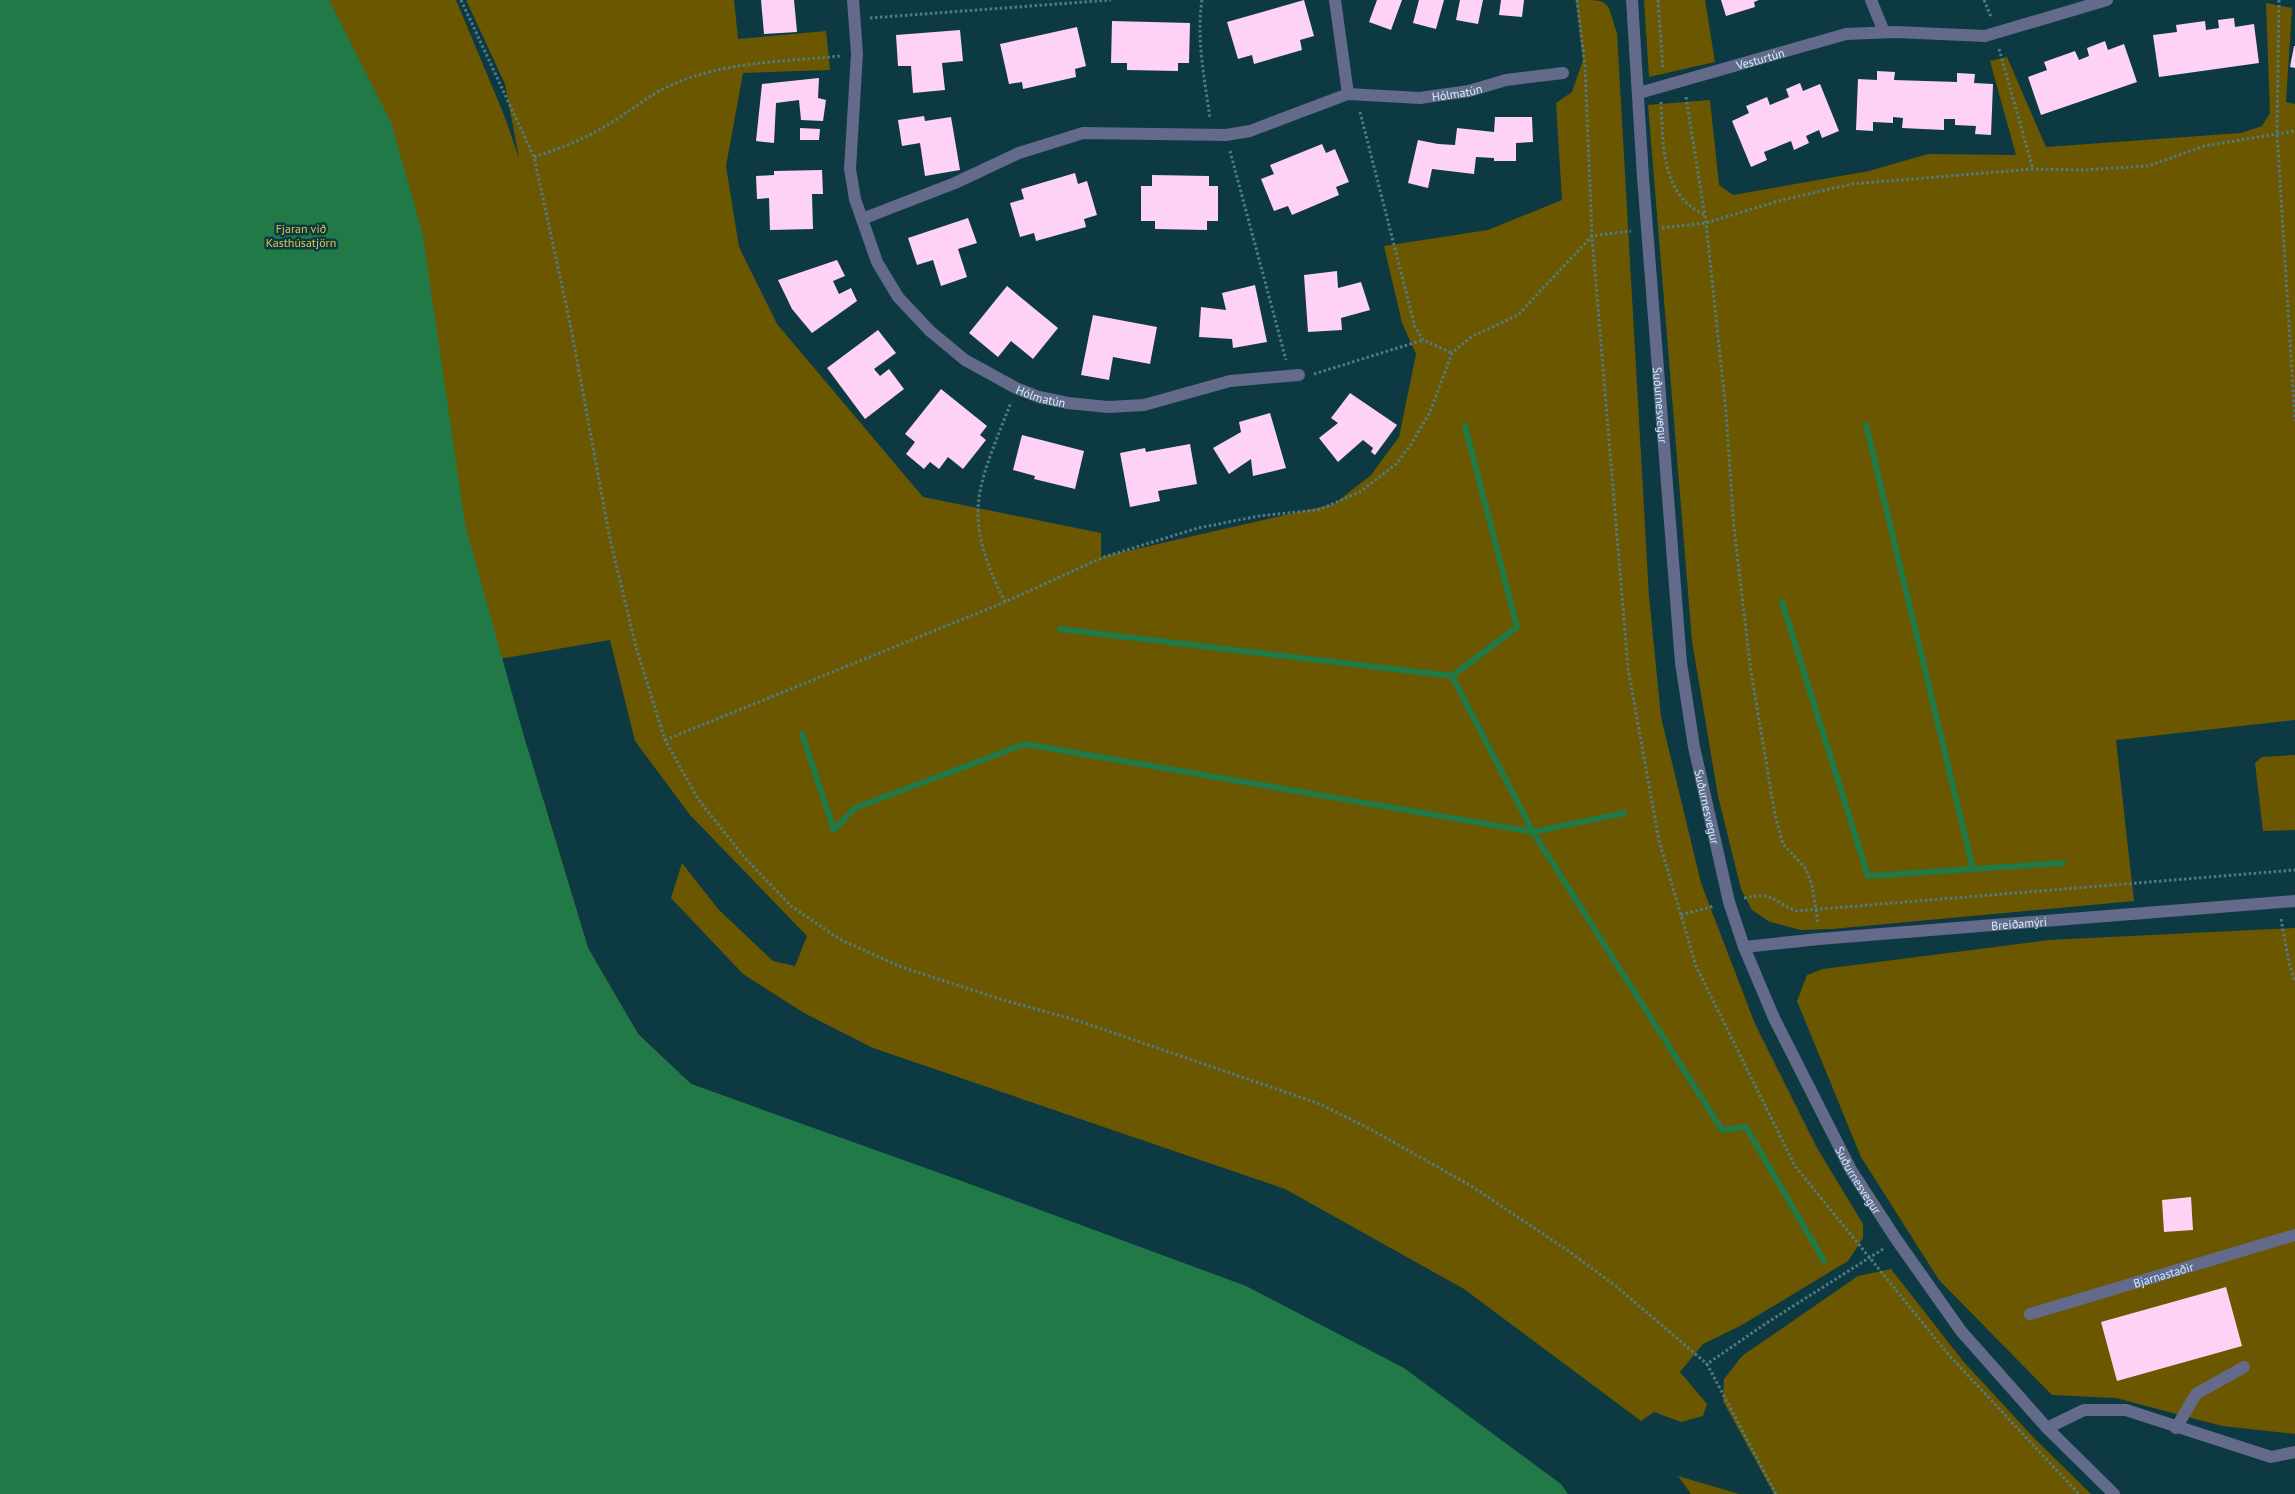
<svg xmlns="http://www.w3.org/2000/svg" width="2295" height="1494" font-family="'PT Sans',sans-serif">
  <rect width="100%" height="100%" fill="#0d3942"/>
  <g fill="#6a5700">
    <path d="M0 0H456L504 115 519 158 505 84 466 0H734L738 39 826 31 830 70 743 73 726 166 739 247 777 324 923 497 1101 533V557L1334 504 1371 475 1399 437 1416 354 1402 323 1384 246 1488 230 1562 200 1556 103 1572 92 1583 60 1576 0C1612 0 1606 0 1617 33L1649 596 1661 717 1701 883 1755 1024 1817 1148 1863 1224V1238L1848 1261 1740 1326 1703 1344 1680 1372 1707 1404 1703 1416 1681 1422 1654 1412 1641 1421 1464 1289 1285 1189 873 1048 804 1013 743 974 671 898 682 863 719 910 773 961 795 966 807 936 690 815 635 741 610 640 475 663 544 802 588 948 638 1034 691 1084 758 1108 677 1201Z"/>
    <polygon points="1644,0 1705,0 1715,62 1649,77"/>
    <polygon points="2266,3 2292,8 2286,102 2295,104 2295,720 2116,740 2134,901 1832,929 1801,930 1770,922 1752,910 1741,889 1718,796 1692,641 1648,105 1710,100 1719,185 1733,195 1869,171 1928,154 2016,155 1990,61 2007,57 2046,147 2241,133 2262,126 2270,113"/>
    <polygon points="2295,755 2295,830 2263,831 2255,763 2262,757"/>
    <polygon points="2295,928 2295,1434 2222,1426 2116,1398 2052,1395 1939,1280 1861,1157 1797,1001 1807,975 1823,969 2049,940"/>
    <polygon points="1891,1269 1963,1361 2033,1437 2091,1494 1774,1494 1723,1401 1724,1379 1742,1356 1858,1276"/>
    <polygon points="1678,1476 1739,1494 1691,1494"/>
  </g>
  <polygon fill="#217948" points="0,0 329,0 391,122 423,235 465,524 523,733 588,948 638,1034 691,1084 959,1180 1246,1286 1404,1368 1561,1484 1568,1494 0,1494"/>
  <g fill="none" stroke-linecap="round" stroke-linejoin="round">
    <g stroke="#217948" stroke-width="6">
      <polyline points="1866,425 1973,869"/>
      <polyline points="1782,602 1868,876 2063,863"/>
      <polyline points="1060,629 1452,676 1533,832 1722,1130 1746,1127 1824,1261"/>
      <polyline points="1452,676 1517,627 1465,426"/>
      <polyline points="802,734 834,830 855,808 1025,744 1533,832 1624,813"/>
    </g>
  </g>
  <g fill="#fed2f4">
    <polygon points="761,0 794,0 797,32 764,34"/>
    <polygon points="1304,0 1314,36 1300,40 1302,50 1254,64 1252,55 1238,59 1227,22"/>
    <polygon points="1377,0 1402,0 1391,30 1369,22"/>
    <polygon points="1419,0 1444,0 1436,29 1413,23"/>
    <polygon points="1460,0 1483,0 1478,24 1456,20"/>
    <polygon points="1501,0 1524,0 1522,17 1499,15"/>
    <polygon points="1721,0 1759,0 1754,2 1755,7 1726,16"/>
    <polygon points="2234,18 2235,27 2254,24 2259,63 2159,77 2153,35 2177,32 2176,25 2205,21 2206,30 2219,28 2218,20"/>
    <polygon points="1112,21 1190,23 1189,63 1178,63 1178,71 1127,70 1127,63 1111,63"/>
    <polygon points="1077,27 1086,66 1075,69 1076,77 1023,89 1022,82 1009,84 1000,44"/>
    <polygon points="960,30 963,61 942,63 945,90 913,93 911,66 898,66 896,35"/>
    <polygon points="2105,41 2108,50 2124,44 2137,82 2041,115 2028,77 2047,70 2044,62 2075,51 2079,60 2089,56 2087,48"/>
    <polygon points="2294,46 2295,46 2295,68 2290,67"/>
    <polygon points="1877,71 1895,72 1894,80 1957,82 1957,73 1975,74 1974,83 1993,84 1991,135 1975,134 1976,126 1955,125 1955,119 1944,119 1944,130 1902,128 1903,118 1893,117 1893,123 1873,122 1873,131 1856,130 1858,79 1877,80"/>
    <polygon points="819,78 818,98 826,100 823,121 801,120 799,100 776,103 774,143 756,141 762,84"/>
    <polygon points="1800,83 1803,91 1820,84 1839,131 1822,138 1819,130 1806,136 1809,143 1794,150 1791,141 1774,148 1764,152 1767,160 1751,167 1732,121 1749,113 1746,106 1767,97 1770,105 1789,97 1786,89"/>
    <polygon points="924,116 925,121 951,117 960,170 925,176 920,143 902,146 898,120"/>
    <polygon points="1495,117 1532,117 1533,142 1516,143 1516,161 1494,161 1494,158 1476,157 1474,174 1432,169 1428,188 1408,183 1418,140 1438,144 1455,145 1457,128 1494,132"/>
    <polygon points="800,128 820,129 819,140 800,140"/>
    <polygon points="1322,144 1326,153 1335,149 1349,182 1336,187 1339,195 1292,215 1288,206 1274,211 1261,179 1274,174 1270,165"/>
    <polygon points="822,170 823,194 812,194 813,229 770,230 769,198 757,199 756,176 774,175 774,171"/>
    <polygon points="1075,173 1078,184 1087,181 1097,215 1084,219 1086,227 1036,241 1034,233 1020,237 1010,203 1024,199 1021,189"/>
    <polygon points="1152,175 1209,176 1209,186 1218,186 1218,221 1207,221 1207,230 1155,229 1155,221 1141,221 1141,186 1152,186"/>
    <polygon points="968,218 977,243 958,249 967,277 941,286 933,260 917,265 908,238"/>
    <polygon points="837,260 845,276 833,281 839,294 851,288 857,301 812,333 792,309 778,280"/>
    <polygon points="1337,271 1338,288 1361,282 1370,310 1341,318 1342,330 1308,332 1304,275"/>
    <polygon points="1255,285 1267,342 1233,348 1232,339 1199,337 1201,307 1226,310 1222,293"/>
    <polygon points="1007,286 1058,328 1033,359 1011,341 998,357 969,333"/>
    <polygon points="1093,315 1157,327 1150,364 1113,357 1109,380 1081,375"/>
    <polygon points="878,330 896,353 874,369 880,376 889,369 904,389 865,419 827,368"/>
    <polygon points="941,389 987,426 980,435 986,440 963,469 948,457 939,469 930,462 924,469 906,454 915,442 905,434"/>
    <polygon points="1350,393 1397,425 1375,455 1371,452 1373,448 1363,440 1338,462 1319,438 1338,423 1331,418"/>
    <polygon points="1270,413 1286,468 1253,476 1251,459 1229,474 1213,448 1241,432 1239,422"/>
    <polygon points="1022,435 1084,451 1075,489 1034,479 1035,476 1013,470"/>
    <polygon points="1190,444 1197,484 1158,491 1160,501 1130,507 1120,453 1145,448 1146,452"/>
    <polygon points="2191,1197 2193,1230 2164,1232 2162,1200"/>
    <polygon points="2226,1287 2242,1346 2117,1381 2101,1322"/>
  </g>
  <g fill="none" stroke-linecap="round" stroke-linejoin="round">
    <g stroke="#517b84" stroke-width="3" stroke-dasharray="2.5 2.5" stroke-linecap="butt">
      <polyline points="461,0 534,157 570,323 610,539 636,647 665,740 698,799 745,858 791,906 841,940 904,968 1003,1000 1079,1021 1320,1104 1372,1130 1473,1187 1570,1252 1617,1287 1707,1364"/>
      <path d="M1202 0C1196 40 1205 80 1210 119"/>
      <polyline points="1577,0 1585,66 1592,236 1628,668 1659,841 1696,966 1795,1166 1948,1354 2079,1494"/>
      <polyline points="1658,0 1663,69"/>
      <polyline points="1984,0 1991,17"/>
      <polyline points="2279,0 2277,134 2295,421"/>
      <polyline points="870,18 1111,0"/>
      <polyline points="1999,49 2033,169"/>
      <polyline points="1686,97 1706,223 1726,412 1734,528 1751,672 1775,815 1783,844 1806,869 1812,885 1818,923"/>
      <path d="M1661 102C1663 135 1661 174 1683 199 1689 206 1698 211 1705 216"/>
      <polyline points="1360,112 1415,327 1423,340 1452,353"/>
      <polyline points="1230,151 1286,360"/>
      <path d="M534 157C562 148 589 137 614 121 631 110 647 97 665 88 720 61 782 62 841 56"/>
      <polyline points="1662,228 1706,223 1782,200 1852,184 2033,169 2084,170 2148,166 2204,146 2295,131"/>
      <polyline points="1314,374 1423,340"/>
      <path d="M1005 602C989 570 974 535 979 498 983 468 1000 432 1011 402"/>
      <polyline points="665,740 1005,602 1104,557 1198,528 1259,516 1318,510 1360,492 1396,464 1410,446 1430,412 1452,353 1471,337 1518,315 1592,236 1631,231"/>
      <path d="M1744 898C1773 891 1772 901 1796 911L2295 870"/>
      <polyline points="1681,915 1714,906"/>
      <polyline points="2281,919 2289,963 2295,982"/>
      <polyline points="1776,1494 1707,1364 1765,1324 1883,1249"/>
    </g>
    <g stroke="#636a8a" stroke-width="12">
      <path id="s1" d="M853 0 857 54 850 169 855 199 877 262 898 297 930 331 965 360 1016 388 1039 397 1068 403 1108 407 1144 405 1230 381 1299 375"/>
      <polyline points="1335,0 1348,94"/>
      <path id="s2" d="M1632 0 1643 177 1681 663 1694 747 1729 902 1744 947 1774 1018 1851 1170 1896 1239 1961 1331 2047 1428 2114 1494"/>
      <polyline points="1871,0 1884,32"/>
      <path id="s3" d="M1639 93 1846 34 1896 32 1985 36 2107 0"/>
      <path id="s4" d="M862 219 955 183 1019 153 1083 133 1226 135 1250 131 1348 94 1420 98 1469 91 1506 80 1563 73"/>
      <path id="s5" d="M1744 947 1819 939 2295 901"/>
      <path id="s6" d="M2030 1314 2295 1235"/>
      <polyline points="2047,1428 2084,1410 2126,1410 2271,1457 2295,1452"/>
      <polyline points="2176,1428 2196,1394 2244,1367"/>
    </g>
  </g>
  <g text-anchor="middle" dominant-baseline="central" stroke-width="5" stroke-linejoin="round" paint-order="stroke">
    <g font-size="12" fill="#cdf2fb" stroke="#0d3942">
      <text stroke="none"><textPath href="#s3" startOffset="126">Vesturtún</textPath></text>
      <text stroke="none"><textPath href="#s4" startOffset="619">Hólmatún</textPath></text>
      <text stroke="none"><textPath href="#s1" startOffset="484">Hólmatún</textPath></text>
      <text stroke="none"><textPath href="#s2" startOffset="406">Suðurnesvegur</textPath></text>
      <text stroke="none"><textPath href="#s2" startOffset="811">Suðurnesvegur</textPath></text>
      <text stroke="none"><textPath href="#s5" startOffset="276">Breiðamýri</textPath></text>
      <text stroke="none"><textPath href="#s2" startOffset="1216">Suðurnesvegur</textPath></text>
      <text stroke="none"><textPath href="#s6" startOffset="139">Bjarnastaðir</textPath></text>
    </g>
    <g font-size="12" fill="#e2c245" stroke="#0d3942">
      <text x="301" y="228">Fjaran við<tspan x="301" dy="14">Kasthúsatjörn</tspan></text>
    </g>
  </g>
</svg>
